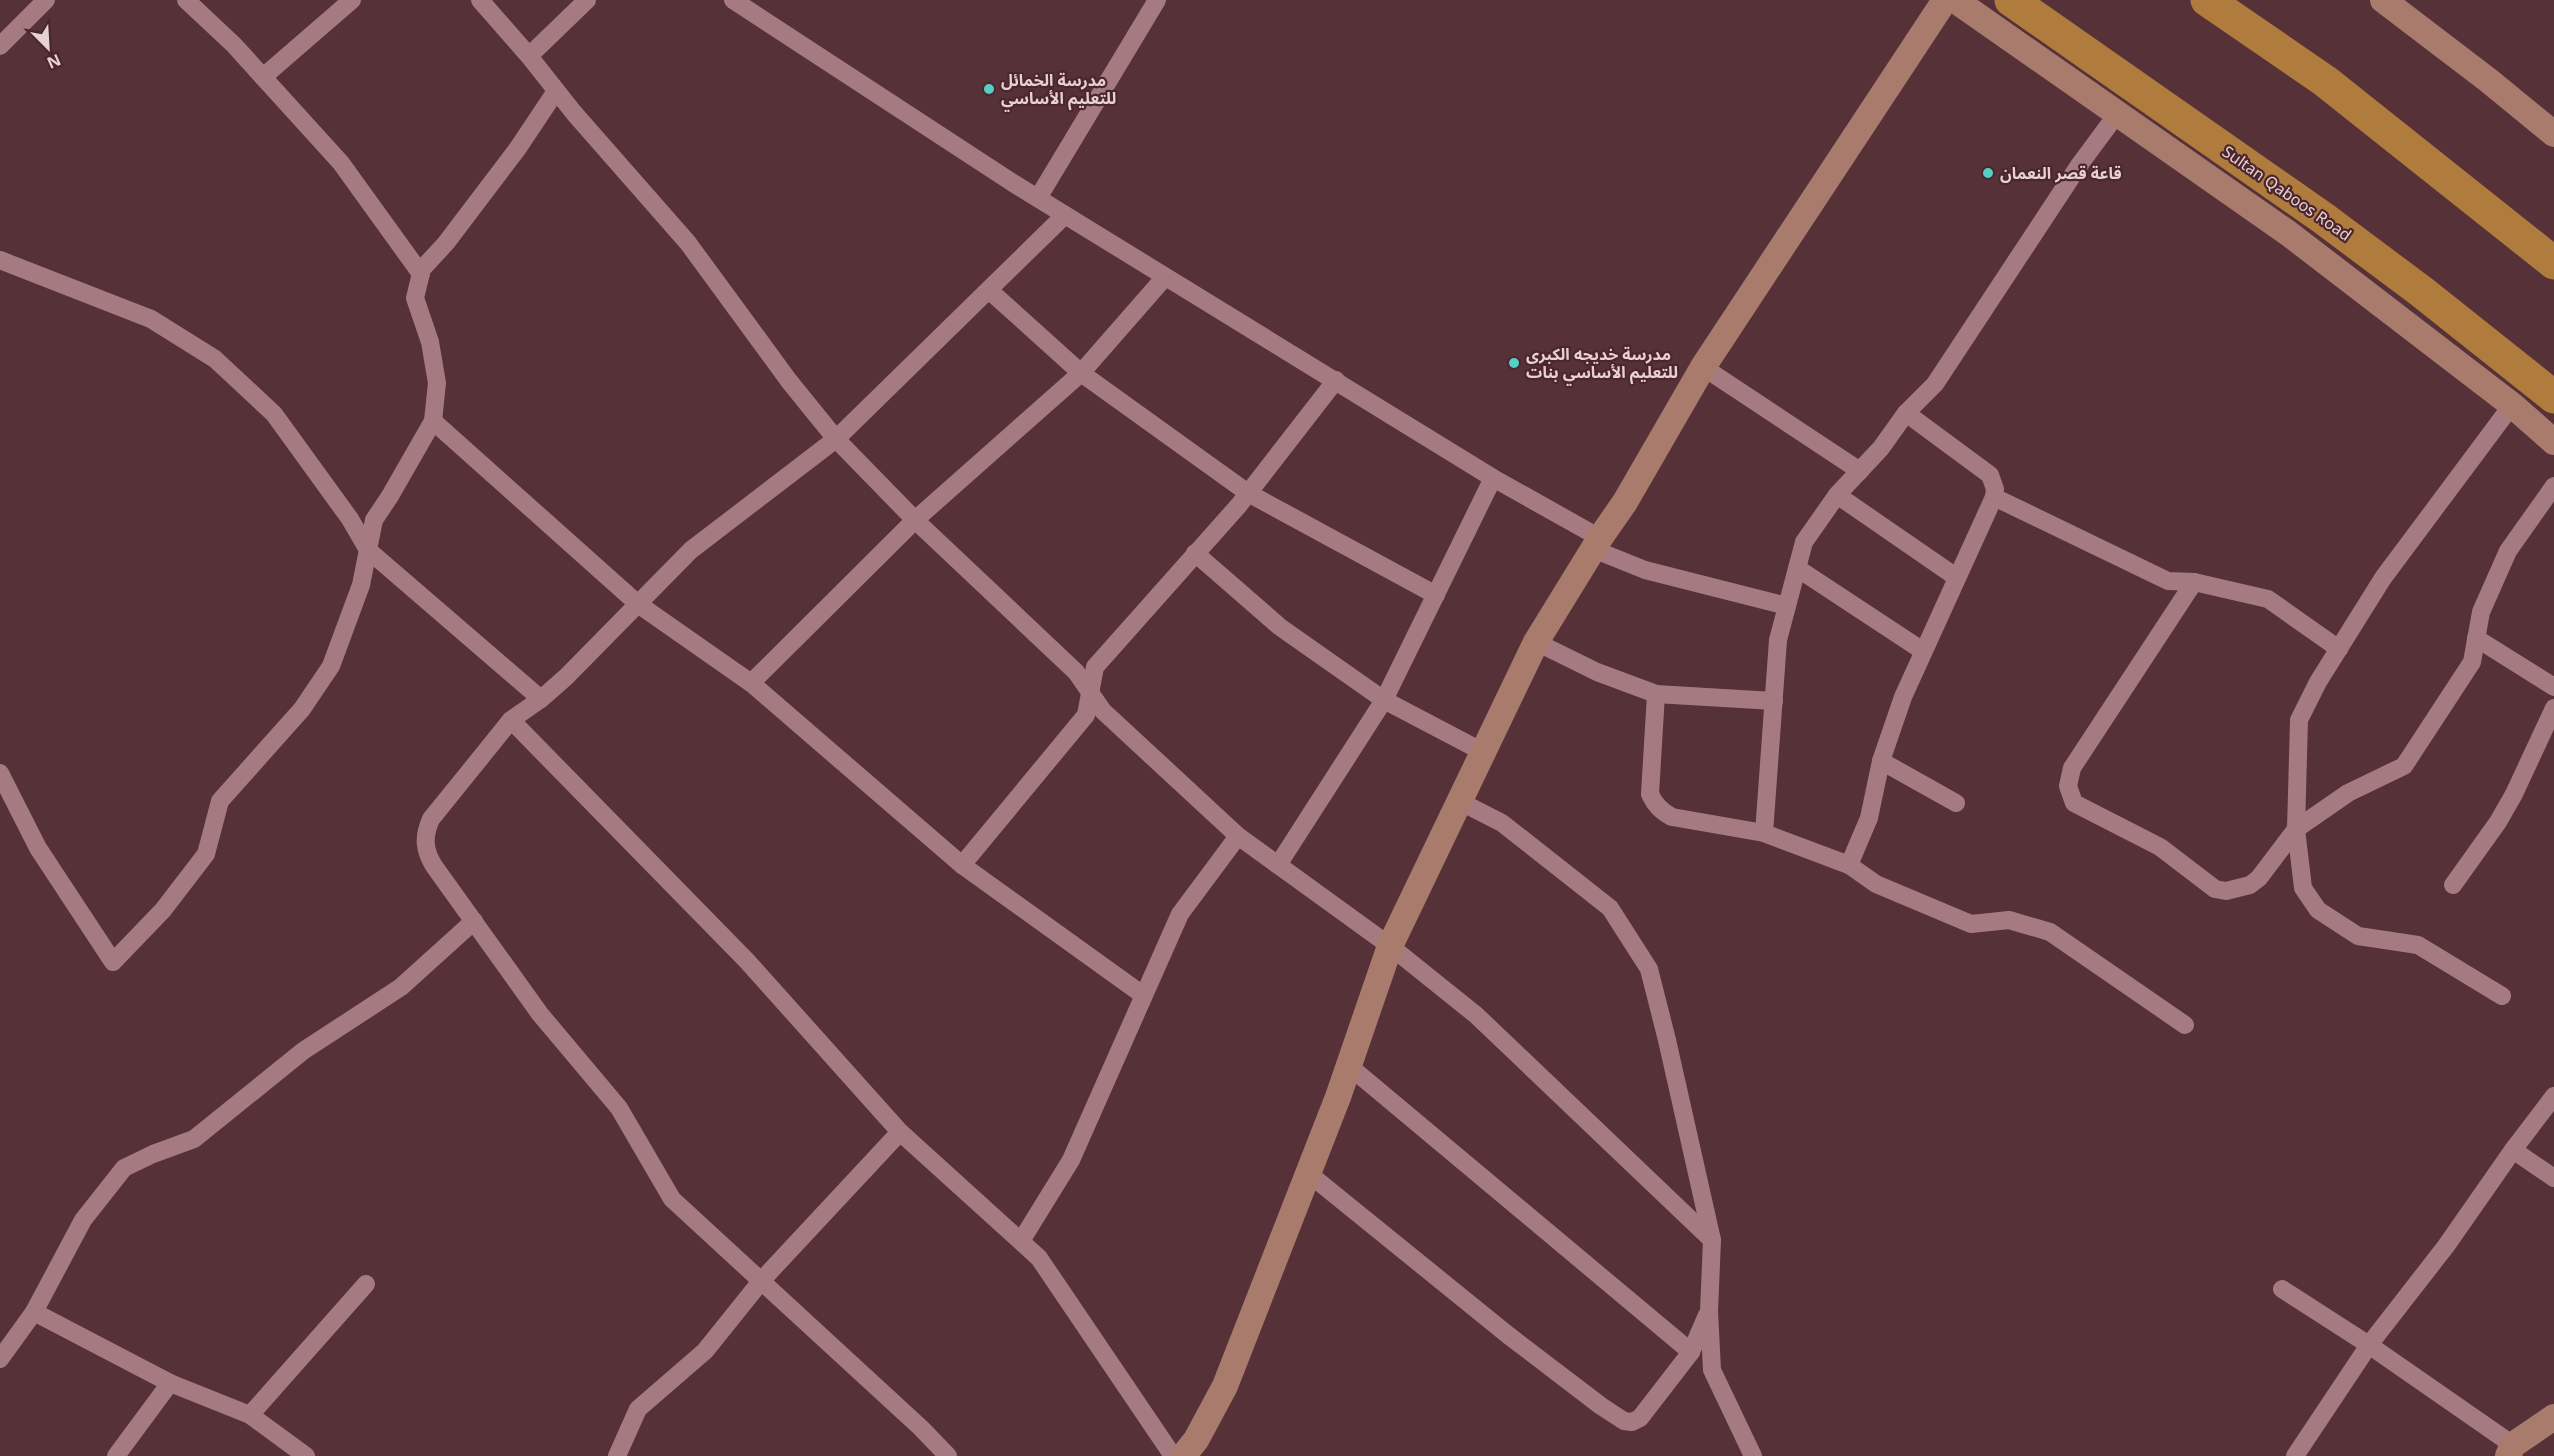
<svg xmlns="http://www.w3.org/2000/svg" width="2554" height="1456" font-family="'Noto Sans','Noto Sans Arabic',sans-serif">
  <rect width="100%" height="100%" fill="#563138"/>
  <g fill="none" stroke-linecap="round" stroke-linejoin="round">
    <g stroke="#a57b81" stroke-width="18">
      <polyline points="186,0 234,45 341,163 421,274"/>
      <polyline points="480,0 529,56 574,113 688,243 789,381 836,439 915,520 1076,672 1103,711 1238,836 1390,946 1476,1015 1712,1240"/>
      <polyline points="733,0 1013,183 1493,478 1600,538"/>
      <polyline points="0,46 46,0"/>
      <polyline points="529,56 587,0"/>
      <polyline points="263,77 352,0"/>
      <polyline points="1038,198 1157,0"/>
      <polyline points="0,260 151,319 215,359 274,414 350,519 368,550 541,699"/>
      <polyline points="990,291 1081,373 1248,493 1436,595"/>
      <polyline points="1703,367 1860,471"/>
      <polyline points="433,421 638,604 751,683 962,865 1143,995"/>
      <polyline points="1837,495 1956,577"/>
      <polyline points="1994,497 2168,581 2194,582 2268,599 2339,649"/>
      <polyline points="1593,549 1645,570 1787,606"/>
      <polyline points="1195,553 1280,627 1384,700 1483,752"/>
      <polyline points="1797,568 1923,651"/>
      <polyline points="2194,582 2072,768 2068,786 2074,803 2160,847 2215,889 2226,891 2250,885 2259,878 2296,829 2348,793 2404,766 2472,662 2481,612 2508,551 2554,486"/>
      <polyline points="2476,638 2554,687"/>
      <polyline points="1536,642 1597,672 1656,694 1774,701"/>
      <polyline points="751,683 915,520 1081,373 1165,277"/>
      <path d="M1656 694 1650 794C1655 805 1661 811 1672 817L1764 833 1849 865 1876 884 1971 924 2009 920 2050 932 2185 1025"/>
      <polyline points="511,720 747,961 900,1132 1039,1258 1173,1456"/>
      <polyline points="1881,761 1956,803"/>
      <polyline points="0,773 38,848 113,962 163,910 206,854 220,801 302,709 331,666 361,585 374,520 390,496 433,421 437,383 430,342 415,298 422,269 446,243 518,148 556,91"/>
      <polyline points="1459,801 1502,823 1610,908 1649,969 1667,1040 1712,1240 1709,1311 1712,1370 1753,1456"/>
      <polyline points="1764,833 1778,640 1804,542 1837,495 1881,448 1906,413 1935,384 2080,164 2117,114"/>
      <polyline points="962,865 1086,715 1095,667 1239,505 1336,380"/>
      <polyline points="1278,865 1384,700 1493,478"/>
      <polyline points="1849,865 1869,818 1881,761 1903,697 1994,497 1995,489 1990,475 1906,413"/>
      <polyline points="2453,885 2498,822 2514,794 2554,708"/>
      <polyline points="2502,996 2418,945 2358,936 2318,910 2303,888 2296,829 2299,720 2318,682 2383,578 2512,405"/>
      <polyline points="1349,1066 1691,1352"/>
      <polyline points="2513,1150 2554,1178"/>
      <polyline points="1308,1173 1508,1335 1601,1406 1624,1421 1632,1422 1640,1418 1691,1352 1707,1315"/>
      <polyline points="1021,1241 1071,1160 1180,914 1238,836"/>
      <polyline points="2282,1289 2369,1345 2513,1445"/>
      <polyline points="34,1312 170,1383 250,1415 306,1456"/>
      <polyline points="0,1359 34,1312 83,1220 124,1168 153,1154 194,1139 303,1051 401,987 474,921"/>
      <polyline points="250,1415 366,1284"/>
      <polyline points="116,1456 170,1383"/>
      <polyline points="617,1456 638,1409 705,1351 762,1280 900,1132"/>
      <path d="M948 1456 921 1428 672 1199 619 1108 540 1014 434 866C424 850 423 837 431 819L511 720 541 699 566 677 691 550 836 439 1065 215"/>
      <polyline points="2295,1456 2369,1345 2446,1246 2513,1150 2554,1096"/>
    </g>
    <g stroke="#a87b6d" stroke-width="26">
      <polyline points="1955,0 2288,233 2512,405 2554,442"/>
      <polyline points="2383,0 2488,80 2554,134"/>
      <polyline points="1183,1456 1196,1440 1225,1386 1338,1097 1390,946 1536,642 1600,538 1625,502 1703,367 1945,0"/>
      <polyline points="2508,1456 2513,1445 2554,1417"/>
    </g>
    <g stroke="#b07c3d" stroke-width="33">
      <polyline points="2011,0 2323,218 2422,292 2554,397"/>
      <polyline points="2207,0 2325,81 2554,263"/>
    </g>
  </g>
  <g fill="#55cec6" stroke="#4b272d" stroke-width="2">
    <circle cx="989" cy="89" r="6"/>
    <circle cx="1988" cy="173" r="6"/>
    <circle cx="1514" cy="363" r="6"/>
  </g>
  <g text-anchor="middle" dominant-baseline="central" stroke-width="4.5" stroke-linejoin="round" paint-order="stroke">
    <g font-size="16" font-weight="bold" fill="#e8d1d4" stroke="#4b272d" text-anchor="start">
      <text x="1001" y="80">مدرسة الخمائل<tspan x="1001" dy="18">للتعليم الأساسي</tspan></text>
      <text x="2000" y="173">قاعة قصر النعمان</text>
      <text x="1526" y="354">مدرسة خديجه الكبرى<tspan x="1526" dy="18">للتعليم الأساسي بنات</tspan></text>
    </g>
    <g font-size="16" fill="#e8d1d4" stroke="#4b272d">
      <text transform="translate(2287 193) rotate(35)">Sultan Qaboos Road</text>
    </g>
  </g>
  <g transform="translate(48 48) rotate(156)" stroke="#4b272d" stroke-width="4.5" paint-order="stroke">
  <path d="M0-4.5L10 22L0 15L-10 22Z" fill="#e8d1d4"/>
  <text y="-9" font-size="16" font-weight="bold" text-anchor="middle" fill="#e8d1d4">N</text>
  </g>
</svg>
